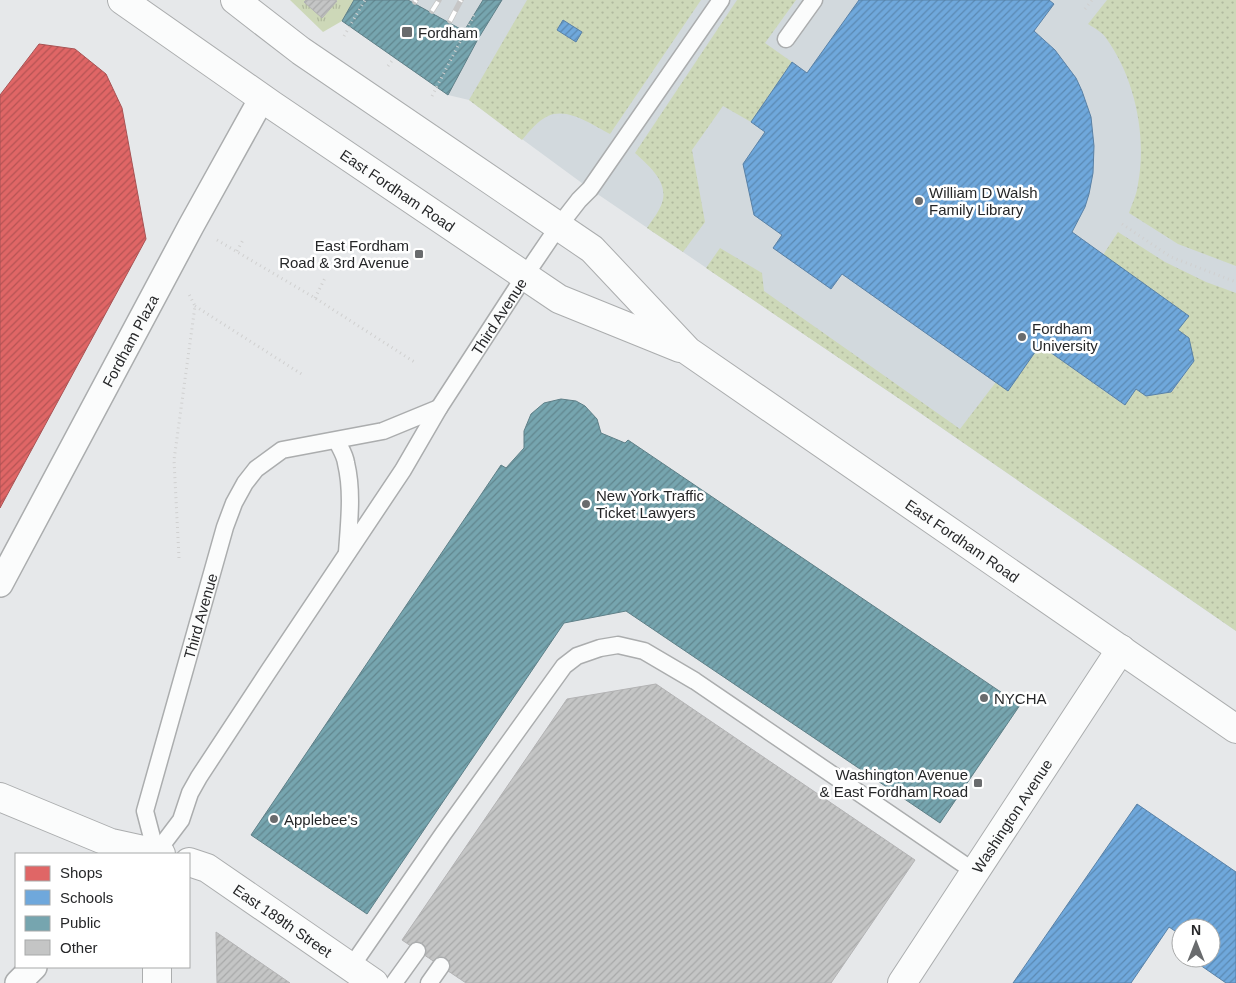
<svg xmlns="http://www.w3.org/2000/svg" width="1236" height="983" font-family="Arial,sans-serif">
  <defs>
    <pattern id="grass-dots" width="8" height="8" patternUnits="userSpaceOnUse" patternTransform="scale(1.25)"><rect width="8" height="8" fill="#cdd8b8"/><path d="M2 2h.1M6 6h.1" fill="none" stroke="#b0b99e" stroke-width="1.8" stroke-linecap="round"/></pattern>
    <pattern id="park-tufts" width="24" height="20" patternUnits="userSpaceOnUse" patternTransform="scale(1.25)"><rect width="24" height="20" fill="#cdd8b8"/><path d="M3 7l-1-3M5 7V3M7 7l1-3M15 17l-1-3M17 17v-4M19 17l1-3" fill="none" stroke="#b0b99e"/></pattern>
    <pattern id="shops-hatch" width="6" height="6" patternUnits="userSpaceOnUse" patternTransform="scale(1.25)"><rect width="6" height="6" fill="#e06666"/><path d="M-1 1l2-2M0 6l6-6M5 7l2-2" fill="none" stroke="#b55454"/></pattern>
    <pattern id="schools-hatch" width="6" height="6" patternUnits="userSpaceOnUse" patternTransform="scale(1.25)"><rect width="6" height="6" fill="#6fa8dc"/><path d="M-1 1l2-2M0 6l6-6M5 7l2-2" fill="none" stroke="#5b89b2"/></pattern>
    <pattern id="public-hatch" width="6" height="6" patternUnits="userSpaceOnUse" patternTransform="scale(1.25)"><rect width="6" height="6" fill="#76a5af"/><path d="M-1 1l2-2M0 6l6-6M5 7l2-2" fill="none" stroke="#61868e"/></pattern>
    <pattern id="building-hatch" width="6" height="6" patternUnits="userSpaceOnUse" patternTransform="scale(1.25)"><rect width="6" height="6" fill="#c4c5c5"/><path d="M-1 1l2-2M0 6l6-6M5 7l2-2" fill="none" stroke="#a8a9a9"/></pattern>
  </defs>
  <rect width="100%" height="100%" fill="#e6e8ea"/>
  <polygon fill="#d2d9dd" points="354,0 1236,0 1236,631 910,406 590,189 469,100 448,95 394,58 343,21"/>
  <g fill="url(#grass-dots)" fill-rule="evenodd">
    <path d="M527 0H701L610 134C592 125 568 107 548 116 537 121 529 132 522 140L469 100ZM563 20 581 32 576 42 557 30Z"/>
    <path d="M737 0H796L765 43 792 62 751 122 723 106 692 150 705 222 683 252 647 228C652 220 659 212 662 203 669 182 649 166 635 153Z"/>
    <path d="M1107 0H1236V266L1178 244 1129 213C1132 204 1137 194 1138 184 1147 136 1135 78 1106 38 1102 32 1094 28 1088 24Z"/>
    <polygon points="1118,232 1165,262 1206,282 1236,293 1236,631 910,406 706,268 720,248 762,273 764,291 960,429 996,382 1008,391 1040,345 1124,405 1136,389 1146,396 1172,392 1194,361 1178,330 1189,316 1103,255"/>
  </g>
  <polygon fill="url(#park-tufts)" points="290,0 354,0 342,21 323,32"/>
  <polygon fill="url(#shops-hatch)" stroke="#a85354" points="39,44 75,49 106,74 122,108 146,239 0,508 0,95"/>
  <g fill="url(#schools-hatch)" stroke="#5981a6">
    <polygon points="859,0 1049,0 1054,4 1034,31 1055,50 1076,78 1082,91 1091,117 1094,146 1093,173 1089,194 1085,207 1072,232 1189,316 1178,330 1189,338 1194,361 1171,392 1146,396 1136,389 1125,405 1040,345 1008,391 842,274 831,289 773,248 782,235 754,215 743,164 765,132 751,122 792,62 807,73"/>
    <polygon points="563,20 582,32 576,42 557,30"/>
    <polygon points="1137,804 1236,872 1236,983 1226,983 1190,958 1211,958 1211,928 1181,928 1181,935 1169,927 1131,983 1013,983"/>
  </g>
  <g fill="url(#public-hatch)" stroke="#5e7f87">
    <polygon points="354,0 408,0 464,31 483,0 502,0 478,39 448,95 342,21"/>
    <polygon points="561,399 576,401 585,406 597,419 601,433 625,443 628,440 1020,705 940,823 626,611 564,623 367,914 251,835 501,465 506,468 524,448 524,431 531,414 544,403"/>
  </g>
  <g fill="url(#building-hatch)" stroke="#b3b3b4">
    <polygon points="306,0 335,0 337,1 322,18 304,2"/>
    <polygon points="656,684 915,860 831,983 466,983 402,940 567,699"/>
    <polygon points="216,932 290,983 217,983"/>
  </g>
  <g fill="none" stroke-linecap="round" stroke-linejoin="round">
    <g stroke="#abadae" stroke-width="19">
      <g id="service">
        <polyline points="786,39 814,0"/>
        <path d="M337 441C340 448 345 455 346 463 353 492 349 523 347 553"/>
        <path id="s1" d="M156 853 181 820 190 793 199 777 268 672 403 470 439 408 524 277 558 227 579 200 590 189 721 0"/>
        <path id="s2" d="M156 853 145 811 225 527 234 503 245 483 256 469 282 450 383 431 439 408"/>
        <polyline points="351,967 443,834 564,666 577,656 600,648 618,645 644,651 695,681 975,872"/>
        <polyline points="394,983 417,951"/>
        <polyline points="429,983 441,966"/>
      </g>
    </g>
    <g stroke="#abadae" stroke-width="28">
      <g id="pedestrian">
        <path id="s3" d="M0 584 191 226 262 98"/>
        <polyline points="18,983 34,967"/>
      </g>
    </g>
    <g stroke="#abadae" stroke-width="30">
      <polyline id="secondary" points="157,967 157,983"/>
    </g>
    <g stroke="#abadae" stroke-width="30">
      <g id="primary">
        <path id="s4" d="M122 0 272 105 559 299 680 348"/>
        <path id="s5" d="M235 0 301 51 592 249 688 351 1236 729"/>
        <polyline points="0,797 111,843 161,854"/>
        <path id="s6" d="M189 862 207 868 374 983"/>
        <path id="s7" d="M902 983 1121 649"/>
      </g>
    </g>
    <g stroke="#d0d0d0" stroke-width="3" stroke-dasharray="1 4" stroke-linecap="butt">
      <polyline points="1085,9 1092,0"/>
      <polyline points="344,36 365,0"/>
      <polyline points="388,66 394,58"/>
      <polyline points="432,96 474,15"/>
      <polyline points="1122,224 1171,257 1236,282"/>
      <polyline points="217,240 315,298 416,363"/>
      <polyline points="237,251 243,240"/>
      <polyline points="315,298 325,278"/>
      <polyline points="195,306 303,375"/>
      <polyline points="179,558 174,460 195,306 189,294"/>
    </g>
    <use href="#service" stroke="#fbfcfc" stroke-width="16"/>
    <use href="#pedestrian" stroke="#fbfcfc" stroke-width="25"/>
    <use href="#secondary" stroke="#fbfcfc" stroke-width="28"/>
    <use href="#primary" stroke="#fbfcfc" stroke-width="28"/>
    <g stroke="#c6c6c6" stroke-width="5.5">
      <g id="rail">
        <polyline points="415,2 416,0"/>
        <polyline points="432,11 439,0"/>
        <polyline points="450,21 461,0"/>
      </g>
    </g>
    <use href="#rail" stroke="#fff" stroke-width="4" stroke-dasharray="11" stroke-linecap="butt"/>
  </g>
  <g fill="#696b6d" stroke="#fff" stroke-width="2">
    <rect x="401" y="26" width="12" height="12" rx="2.5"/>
    <circle cx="919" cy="201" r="5"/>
    <rect x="414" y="249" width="10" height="10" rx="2.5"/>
    <circle cx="1022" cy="337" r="5"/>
    <circle cx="586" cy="504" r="5"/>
    <circle cx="984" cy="698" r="5"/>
    <rect x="973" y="778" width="10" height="10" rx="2.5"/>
    <circle cx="274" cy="819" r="5"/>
  </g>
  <g text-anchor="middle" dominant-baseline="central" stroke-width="5" stroke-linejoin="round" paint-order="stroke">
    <g font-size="15" fill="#262729" stroke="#fff" text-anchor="start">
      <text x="418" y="32">Fordham</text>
      <text x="929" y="192">William D Walsh<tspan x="929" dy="17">Family Library</tspan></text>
      <text x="409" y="245" text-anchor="end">East Fordham<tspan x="409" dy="17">Road &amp; 3rd Avenue</tspan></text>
      <text x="1032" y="328">Fordham<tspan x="1032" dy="17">University</tspan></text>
      <text x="596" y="495">New York Traffic<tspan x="596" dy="17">Ticket Lawyers</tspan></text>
      <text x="994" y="698">NYCHA</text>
      <text x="968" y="774" text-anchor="end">Washington Avenue<tspan x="968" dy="17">&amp; East Fordham Road</tspan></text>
      <text x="284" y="819">Applebee's</text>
    </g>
    <g font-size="15" fill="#262729" stroke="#fff">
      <text stroke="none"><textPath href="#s4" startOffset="335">East Fordham Road</textPath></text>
      <text stroke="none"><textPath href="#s1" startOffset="638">Third Avenue</textPath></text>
      <text stroke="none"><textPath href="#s3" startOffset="276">Fordham Plaza</textPath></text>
      <text stroke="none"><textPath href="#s5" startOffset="909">East Fordham Road</textPath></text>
      <text stroke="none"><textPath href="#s2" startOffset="246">Third Avenue</textPath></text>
      <text stroke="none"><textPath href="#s7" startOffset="200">Washington Avenue</textPath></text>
      <text stroke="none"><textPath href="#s6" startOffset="111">East 189th Street</textPath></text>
    </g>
  </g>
  <rect x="15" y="853" width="175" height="115" fill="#ffffff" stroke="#a8a9a9"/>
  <rect x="25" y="866" width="25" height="15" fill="#e06666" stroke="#a8a9a9"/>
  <text x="60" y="878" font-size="15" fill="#262729">Shops</text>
  <rect x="25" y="890" width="25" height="15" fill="#6fa8dc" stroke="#a8a9a9"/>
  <text x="60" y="903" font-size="15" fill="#262729">Schools</text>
  <rect x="25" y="916" width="25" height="15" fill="#76a5af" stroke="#a8a9a9"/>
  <text x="60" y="928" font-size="15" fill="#262729">Public</text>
  <rect x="25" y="940" width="25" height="15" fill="#c4c5c5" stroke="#a8a9a9"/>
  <text x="60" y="953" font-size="15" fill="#262729">Other</text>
  <g transform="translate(1196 943)"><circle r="24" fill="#ffffff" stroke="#a8a9a9"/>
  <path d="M0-4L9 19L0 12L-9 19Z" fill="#696b6d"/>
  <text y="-8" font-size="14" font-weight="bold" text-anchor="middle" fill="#262729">N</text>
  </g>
</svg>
